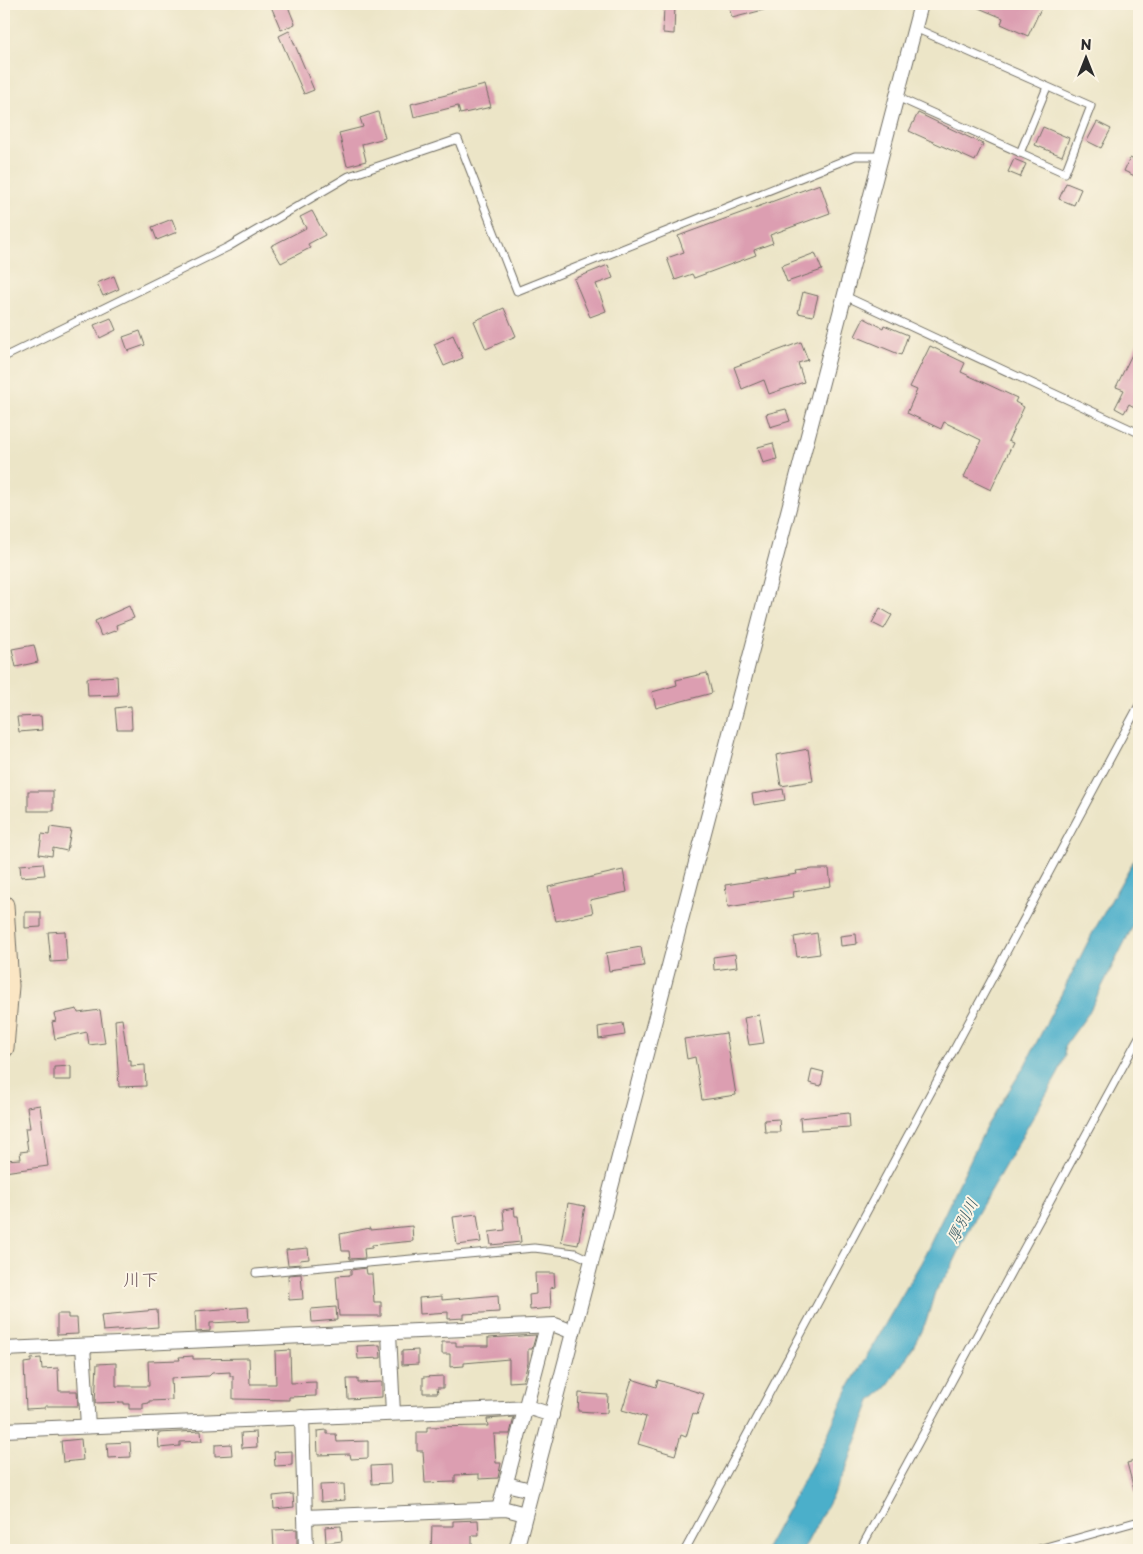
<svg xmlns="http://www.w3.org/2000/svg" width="1143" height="1554" font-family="'Playpen Sans','Klee One',sans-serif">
  <rect width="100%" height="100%" fill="#fcf5e5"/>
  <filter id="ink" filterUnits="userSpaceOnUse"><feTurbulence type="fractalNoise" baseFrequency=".02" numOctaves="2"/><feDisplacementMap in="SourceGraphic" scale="10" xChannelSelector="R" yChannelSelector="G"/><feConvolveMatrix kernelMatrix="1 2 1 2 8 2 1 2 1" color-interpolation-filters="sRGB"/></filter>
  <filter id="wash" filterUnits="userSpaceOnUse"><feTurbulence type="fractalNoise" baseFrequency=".0096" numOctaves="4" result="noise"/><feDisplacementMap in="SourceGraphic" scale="20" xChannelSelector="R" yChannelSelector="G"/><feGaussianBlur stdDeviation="1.12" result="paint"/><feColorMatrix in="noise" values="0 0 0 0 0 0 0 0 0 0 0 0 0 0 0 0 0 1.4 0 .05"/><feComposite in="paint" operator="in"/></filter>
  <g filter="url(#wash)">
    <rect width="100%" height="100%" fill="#ece5c7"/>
    <polygon fill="#4bafca" stroke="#3b6d7a" points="1139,851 1139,914 1088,1014 1064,1047 1065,1056 1058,1074 976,1216 951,1268 935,1292 926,1322 909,1354 886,1388 871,1401 845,1472 803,1550 765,1550 824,1443 848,1388 922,1261 987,1125 1024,1067 1092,934"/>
    <g id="blocks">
      <g fill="#dc9eb1">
        <polygon points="270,4 287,4 295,24 281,30"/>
        <polygon points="728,4 770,4 771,8 732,18"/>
        <polygon points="969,4 1043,4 1028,36 1001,24 1003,18"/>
        <polygon points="664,5 675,5 674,34 663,33"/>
        <polygon points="289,31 314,90 304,94 279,36"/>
        <polygon points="485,85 491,107 460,114 458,106 414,117 411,104"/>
        <polygon points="378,112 385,138 362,144 366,161 347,166 339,133 363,127 360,118"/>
        <polygon points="918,113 983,144 975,161 909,131"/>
        <polygon points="1097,122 1111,129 1101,148 1087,141"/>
        <polygon points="1043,127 1069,138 1062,156 1035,145"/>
        <polygon points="1130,158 1139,162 1139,178 1124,171"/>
        <polygon points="1014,159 1026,164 1020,177 1008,172"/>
        <polygon points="1066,183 1081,189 1074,205 1059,199"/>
        <polygon points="820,184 830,213 770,235 773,243 754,250 756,255 694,278 692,274 675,280 667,258 684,252 678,236"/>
        <polygon points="312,211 325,235 308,244 310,248 281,263 271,246 306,228 300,217"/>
        <polygon points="172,219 177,232 157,240 152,227"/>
        <polygon points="815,253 822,270 787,282 781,266"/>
        <polygon points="608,265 613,278 596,284 606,311 590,317 574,279"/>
        <polygon points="114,276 119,289 103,296 97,283"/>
        <polygon points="803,292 818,296 813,316 798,313"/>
        <polygon points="504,308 516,336 486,349 474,321"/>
        <polygon points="111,318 116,330 100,338 94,325"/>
        <polygon points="864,318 883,328 884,325 908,335 901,355 855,336"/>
        <polygon points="140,331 145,345 128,351 123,337"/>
        <polygon points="453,335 463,358 444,366 434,344"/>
        <polygon points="1139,340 1139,410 1129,404 1124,413 1115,408 1124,390 1116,387"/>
        <polygon points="801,342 808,360 798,363 804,382 769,394 764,380 742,389 734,367"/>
        <polygon points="930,346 965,363 961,372 1017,398 1015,402 1024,407 1008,441 1013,443 991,490 964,477 981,440 944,422 941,429 907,413 917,390 910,387"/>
        <polygon points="786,409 790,421 770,427 766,414"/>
        <polygon points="773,443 777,459 763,463 758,447"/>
        <polygon points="129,606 134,618 116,625 117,630 101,636 95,621"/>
        <polygon points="880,608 892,615 884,629 872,623"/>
        <polygon points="34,645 38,662 16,667 12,649"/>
        <polygon points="707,673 712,693 656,708 652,692 677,685 676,680"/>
        <polygon points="117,676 118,695 88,696 87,678"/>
        <polygon points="131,706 132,729 117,729 115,708"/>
        <polygon points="41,716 42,730 19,732 17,717"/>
        <polygon points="808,749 813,781 781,786 776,755"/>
        <polygon points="783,789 785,800 754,805 752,794"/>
        <rect x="28" y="791" width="25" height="20"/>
        <polygon points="50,827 71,830 67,851 53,848 52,856 39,854 42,834 49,835"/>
        <polygon points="43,863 45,875 21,877 20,865"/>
        <polygon points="813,869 829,869 831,886 793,892 794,897 728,907 725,885 797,874 796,871"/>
        <polygon points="623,870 627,892 590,900 593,913 556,921 548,887"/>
        <polygon points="25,912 41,912 41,927 25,928"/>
        <polygon points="65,931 67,961 51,962 48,932"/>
        <polygon points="817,933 820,954 797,957 794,937"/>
        <polygon points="856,934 857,944 841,946 840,936"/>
        <polygon points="641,947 644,966 609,971 606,953"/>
        <polygon points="735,954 737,967 714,970 713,957"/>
        <polygon points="77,1009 78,1013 100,1010 105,1043 89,1045 87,1032 55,1039 52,1022 56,1021 54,1014"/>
        <polygon points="759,1015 764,1043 749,1045 744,1018"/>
        <polygon points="122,1019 128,1060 131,1060 131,1066 145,1065 146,1086 119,1087 115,1020"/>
        <polygon points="623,1023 625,1035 599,1039 598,1027"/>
        <polygon points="726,1033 736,1095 702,1100 695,1057 687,1059 684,1039"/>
        <polygon points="71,1066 71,1080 54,1080 54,1067"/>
        <polygon points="812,1069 824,1072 821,1086 809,1083"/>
        <polygon points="40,1105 48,1166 4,1172 4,1160 21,1159 20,1152 28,1151 25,1128 30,1128 27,1107"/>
        <polygon points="849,1113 850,1127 801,1130 800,1118"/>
        <polygon points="779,1119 780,1132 765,1132 764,1120"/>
        <polygon points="568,1203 585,1206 578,1245 561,1242"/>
        <polygon points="514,1208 515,1216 518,1216 521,1242 491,1245 489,1232 505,1230 503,1210"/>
        <polygon points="477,1214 481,1242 457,1245 453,1217"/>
        <polygon points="412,1226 413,1241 372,1245 372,1248 364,1249 365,1258 350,1259 349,1251 342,1251 340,1234 370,1228 370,1230"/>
        <polygon points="308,1248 309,1259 300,1260 301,1264 288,1265 286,1250"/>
        <polygon points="366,1268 367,1274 372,1274 374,1302 381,1302 381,1316 339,1316 336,1276 351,1275 351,1270"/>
        <polygon points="535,1273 554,1273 555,1287 550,1288 551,1308 530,1310 529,1295 536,1294"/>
        <polygon points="301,1274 303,1299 289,1300 288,1275"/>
        <polygon points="498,1295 499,1312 464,1314 464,1318 448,1319 448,1312 420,1314 419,1298 442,1296 442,1300"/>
        <polygon points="248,1307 249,1321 210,1323 210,1331 196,1332 195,1311"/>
        <polygon points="336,1307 337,1320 312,1322 311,1309"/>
        <polygon points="157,1310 158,1327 103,1331 101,1315"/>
        <polygon points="57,1314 68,1314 68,1318 77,1318 78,1334 57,1335"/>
        <polygon points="536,1335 532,1349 528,1349 528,1363 523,1381 509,1382 509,1359 464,1363 464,1366 450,1367 450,1354 442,1354 442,1342 456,1342 456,1346 488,1346 488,1338"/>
        <polygon points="380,1345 381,1358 358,1359 357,1346"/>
        <polygon points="290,1350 291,1383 316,1382 316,1396 289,1397 289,1400 233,1399 233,1376 230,1376 230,1372 212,1373 209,1376 171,1378 172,1400 149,1401 149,1403 143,1404 143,1409 129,1409 129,1404 124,1404 124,1402 95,1403 97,1364 116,1363 116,1386 149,1386 148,1361 180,1360 179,1357 193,1356 193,1359 249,1358 250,1384 276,1384 275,1351"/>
        <polygon points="418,1350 418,1364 402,1365 402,1351"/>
        <polygon points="41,1358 42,1369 58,1368 59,1391 77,1391 78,1406 45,1406 45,1408 26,1409 24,1363 31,1362 31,1359"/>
        <polygon points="443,1376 443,1388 437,1388 438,1393 423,1393 423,1377"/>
        <polygon points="347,1379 358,1379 358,1383 382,1382 382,1397 348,1399"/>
        <polygon points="632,1379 656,1387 658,1380 704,1394 697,1415 693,1413 686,1437 681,1435 675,1455 638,1444 646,1417 622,1410"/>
        <polygon points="579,1393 608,1395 607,1413 578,1411"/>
        <polygon points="514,1417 510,1434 494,1434 496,1463 501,1463 498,1478 479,1479 479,1474 455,1475 455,1482 425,1483 423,1451 417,1451 417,1432 427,1432 427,1427 488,1426 487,1419"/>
        <polygon points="327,1430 327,1434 336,1434 337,1442 368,1441 368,1458 351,1459 350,1454 318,1455 317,1431"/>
        <polygon points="201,1431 202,1441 180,1442 180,1446 159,1448 158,1433"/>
        <polygon points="256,1432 257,1447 242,1448 241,1433"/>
        <polygon points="81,1439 83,1460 63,1462 61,1441"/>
        <polygon points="130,1442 131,1457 108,1458 107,1443"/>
        <polygon points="231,1444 232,1455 215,1456 215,1445"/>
        <polygon points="292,1451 292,1465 275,1466 274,1452"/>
        <polygon points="1139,1460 1139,1497 1136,1497 1127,1463"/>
        <polygon points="390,1465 391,1483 372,1484 371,1466"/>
        <polygon points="344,1484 345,1500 321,1502 320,1485"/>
        <polygon points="293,1494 294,1507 274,1509 273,1496"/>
        <polygon points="478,1520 479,1535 472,1535 472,1546 455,1547 455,1550 431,1550 432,1526 453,1526 453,1521"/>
        <polygon points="341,1526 342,1541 326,1543 325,1527"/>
        <polygon points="297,1529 297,1546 274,1548 273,1530"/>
      </g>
    </g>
  </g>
  <g filter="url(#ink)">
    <use href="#blocks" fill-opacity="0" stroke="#6f6c62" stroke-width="1"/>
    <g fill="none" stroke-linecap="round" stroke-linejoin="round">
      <g stroke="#6f6c62" stroke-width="9">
        <g id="lane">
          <polyline points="897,97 1065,173 1091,106 915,28"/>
          <polyline points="1020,153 1047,87"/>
          <polyline points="845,296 1139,433"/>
          <polyline points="4,357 228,247 349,176 458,139 517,291 855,156 881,156"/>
          <polyline points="256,1273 534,1248 575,1253 592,1261"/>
          <polyline points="685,1550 1139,705"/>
          <polyline points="860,1550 1139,1037"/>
          <polyline points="1035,1550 1139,1521"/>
        </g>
      </g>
      <g stroke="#6f6c62" stroke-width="16">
        <g id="street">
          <polyline points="389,1333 393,1413"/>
          <polyline points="83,1346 88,1426"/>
          <polyline points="4,1349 555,1325 573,1332"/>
          <polyline points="302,1417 306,1550"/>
          <polyline points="4,1430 530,1408 552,1415"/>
          <polyline points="506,1484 531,1490"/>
          <polyline points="499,1509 547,1326"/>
          <polyline points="305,1517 506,1509 525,1514"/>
          <polyline points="516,1550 921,4"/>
        </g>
      </g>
      <g stroke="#6f6c62" stroke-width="21">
        <polyline id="secondary" points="4,905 9,986 4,1048"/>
      </g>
      <use href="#lane" stroke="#fff" stroke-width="7"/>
      <use href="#street" stroke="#fff" stroke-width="14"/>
      <use href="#secondary" stroke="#fbe6c4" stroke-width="19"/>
    </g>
  </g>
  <g text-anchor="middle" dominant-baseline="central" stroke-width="4" stroke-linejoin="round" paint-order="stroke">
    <g font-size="16" font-style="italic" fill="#365963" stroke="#fcf5e5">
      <text transform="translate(961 1220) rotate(-62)">厚別川</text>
    </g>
    <g font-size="18" fill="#69535a" stroke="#fcf5e5">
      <text x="141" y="1278">川下</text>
    </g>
  </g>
  <rect width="1143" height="1554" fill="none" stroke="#fcf5e5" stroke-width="20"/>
  <g transform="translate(1086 58)" stroke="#fcf5e5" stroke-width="4" paint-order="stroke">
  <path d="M0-4L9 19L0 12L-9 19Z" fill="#2b2b2b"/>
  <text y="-8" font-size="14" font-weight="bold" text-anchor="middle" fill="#2b2b2b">N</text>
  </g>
</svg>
